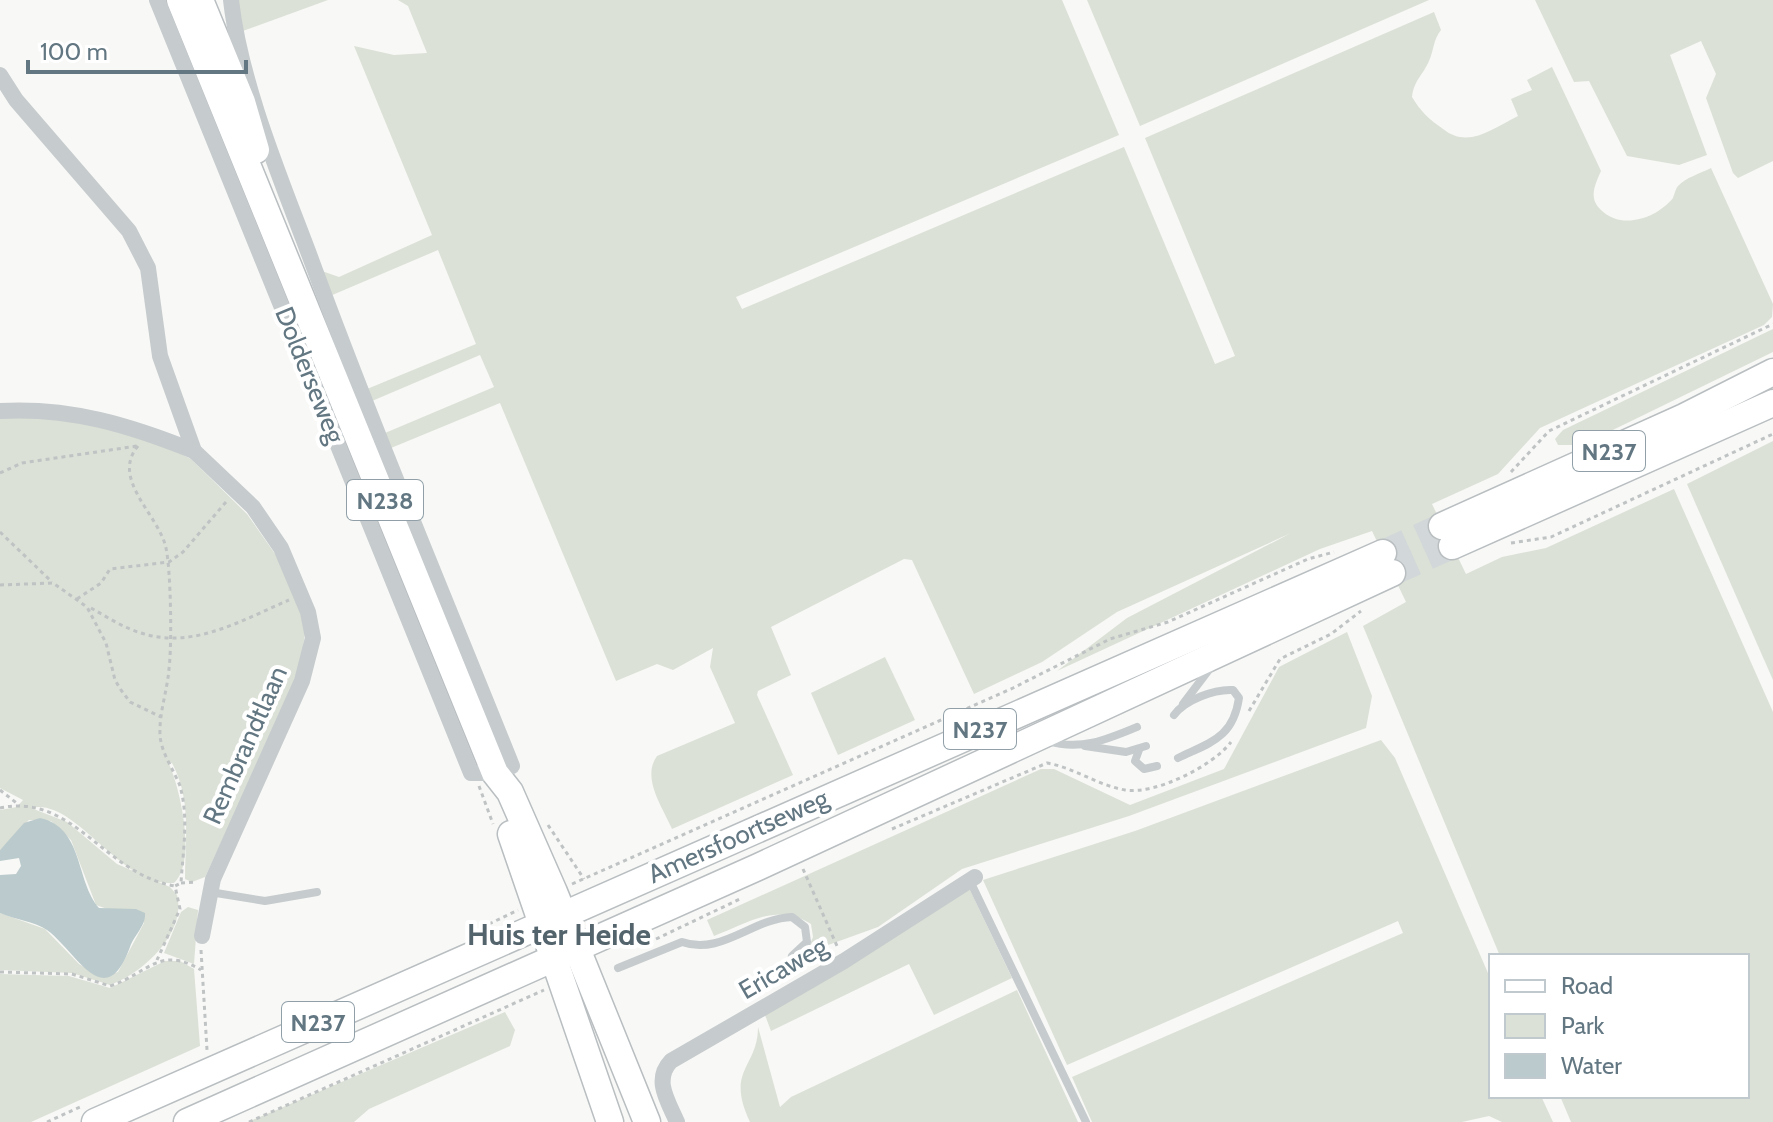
<svg xmlns="http://www.w3.org/2000/svg" width="1773" height="1122" font-family="Cabin,sans-serif">
  <rect width="100%" height="100%" fill="#f8f8f6"/>
  <g fill="#dbe1d6">
    <polygon points="237,0 328,0 240,32"/>
    <path d="M398 0H1062L1119 135 736 297 742 309 1124 147 1215 364 1235 356 1145 138 1434 12 1441 30C1433 40 1434 50 1429 61 1423 75 1414 80 1412 97 1421 112 1429 119 1443 129 1468 149 1492 129 1518 116L1511 99 1532 90 1527 80 1552 67 1601 171C1595 185 1588 198 1601 210 1621 230 1656 219 1673 198 1674 195 1676 188 1678 186 1685 178 1701 173 1711 168L1773 304 1772 317 1764 325 1540 428 1498 474 1432 504 1466 574 1502 557 1546 548 1674 489 1773 712V1122H1571L1560 1096H1747V956H1500L1363 626 1406 602 1372 531 1320 549 1057 671 1127 618 1291 533 1117 612 1042 662 974 694 912 560 904 559 771 627 791 675 758 691 757 695 793 775 672 829C663 808 641 778 657 756L735 723 710 667 713 648 673 670 657 664 616 681 500 403 391 448 385 433 494 387 480 355 372 401 367 389 476 344 438 250 330 296 319 270 339 277 432 235 354 46 394 55 427 53 408 6Z"/>
    <polygon points="1087,0 1429,0 1140,126"/>
    <polygon points="1535,0 1773,0 1773,161 1738,178 1733,173 1706,98 1716,74 1701,41 1670,55 1707,155 1679,165 1627,156 1589,81 1574,82"/>
    <polygon points="1773,329 1773,352 1582,445 1558,445 1555,439 1563,430"/>
    <path d="M0 417 70 418 165 446 191 459 247 514 280 561 296 595 305 631 302 658 291 692 205 877 192 882 185 879C185 838 192 801 172 763L169 764C180 788 197 862 174 883 119 887 76 797 31 808L67 822 117 864 170 887 177 895C187 933 142 974 110 985L72 973 0 970V913L45 929 79 964 101 977 118 972 144 923 131 909 113 911 96 905 71 840 51 821 29 820 0 850V810L17 807 23 800 0 788Z"/>
    <polygon points="1773,441 1773,680 1687,484"/>
    <path d="M1347 632 1372 696 1366 728 1129 816 962 869 878 927 806 953 813 937 811 924C778 902 748 923 714 936L707 920 1041 769H1054L1130 805 1224 769 1279 667Z"/>
    <polygon points="885,657 915,720 838,755 811,693"/>
    <polygon points="1381,740 1395,758 1491,980 1491,1096 1541,1096 1553,1122 1502,1122 1489,1116 1462,1122 1092,1122 1072,1077 1403,933 1398,921 1067,1065 983,880 1135,831"/>
    <polygon points="969,888 1012,978 934,1015 909,964 771,1031 765,1015"/>
    <polygon points="188,907 198,910 194,964 164,953 181,912"/>
    <polygon points="165,961 180,961 194,969 200,1046 31,1122 0,1122 0,974 69,976 110,988"/>
    <path d="M1017 990 1078 1122H750C725 1069 758 1068 758 1027L780 1107 791 1097Z"/>
    <polygon points="505,1012 515,1030 510,1046 369,1109 354,1122 248,1122"/>
  </g>
  <path fill="#bbcacc" d="M40 818C84 828 75 880 99 908L136 909 145 913C146 926 134 935 130 947 105 1016 76 951 47 930 34 921 15 920 0 913V875L16 874 21 866 19 858 0 861V850L24 823Z"/>
  <g fill="none" stroke-linecap="round" stroke-linejoin="round">
    <g stroke="#d2d8d9" stroke-width="26" stroke-dasharray="26 13" stroke-linecap="butt">
      <polyline points="1383,553 1442,526"/>
      <polyline points="1392,573 1452,546"/>
    </g>
    <g stroke="#b9bec1" stroke-width="29">
      <g id="primary">
        <polyline points="180,0 495,773 510,792 554,892 647,1122"/>
        <polyline points="200,0 242,102 256,150"/>
        <polyline points="1442,526 1684,417 1773,372"/>
        <polyline points="1452,546 1773,403"/>
        <polyline points="511,834 610,1122"/>
        <polyline points="95,1122 1383,553"/>
        <polyline points="187,1122 758,867 1392,573"/>
      </g>
    </g>
    <g stroke="#bfc3c4" stroke-width="3" stroke-dasharray="4 4" stroke-linecap="butt">
      <path d="M138 446C110 479 159 515 166 548 171 571 172 645 169 669 167 692 159 713 160 735 161 753 174 770 180 786 189 818 183 850 181 883L175 886 180 909 157 960"/>
      <polyline points="1511,472 1549,431 1773,324"/>
      <polyline points="0,473 22,463 137,446"/>
      <polyline points="0,532 52,582"/>
      <polyline points="1511,543 1551,537 1773,434"/>
      <polyline points="0,585 53,583 87,607 106,643 115,680 121,690 130,702 161,717"/>
      <polyline points="77,599 101,583 110,569 169,562 183,552 226,502"/>
      <path d="M91 608C107 617 124 628 141 633 193 650 242 620 289 600"/>
      <polyline points="1249,711 1280,659 1331,634 1361,611"/>
      <polyline points="479,786 493,824"/>
      <polyline points="0,790 19,805"/>
      <path d="M0 808C73 792 105 875 175 886"/>
      <polyline points="548,825 584,879"/>
      <path d="M892 829 1047 763C1075 768 1097 785 1125 790 1155 795 1213 766 1231 742"/>
      <polyline points="803,869 837,946"/>
      <polyline points="181,883 197,882"/>
      <polyline points="572,884 1013,688 1110,639 1168,622 1308,559 1334,552"/>
      <polyline points="489,924 518,910"/>
      <polyline points="656,939 740,899"/>
      <polyline points="201,950 207,1050"/>
      <path d="M0 972 72 974 110 986C149 973 159 945 201 970"/>
      <polyline points="47,1122 80,1107"/>
      <polyline points="249,1122 544,990"/>
    </g>
    <g stroke="#c6cbcd" stroke-width="8">
      <polyline points="1183,704 1211,667"/>
      <path d="M1174 715C1185 700 1214 689 1233 690L1239 698C1233 738 1211 742 1178 758"/>
      <path d="M1048 741C1080 751 1106 740 1137 727"/>
      <polyline points="1085,746 1126,752 1146,746"/>
      <polyline points="1139,750 1135,761 1144,769 1157,766"/>
      <polyline points="970,881 1086,1122"/>
      <polyline points="210,892 265,901 317,892"/>
      <path d="M618 968 682 942C721 956 753 918 792 917L805 927 807 942 792 956"/>
    </g>
    <g stroke="#c6cbcd" stroke-width="16">
      <path d="M157 0 471 773H495L512 766C444 596 372 426 309 254 280 177 240 82 231 0"/>
      <polyline points="0,75 16,100 129,231 148,268 160,356 194,451 253,507 281,548 308,612 313,638 302,681 213,879 202,936"/>
      <path d="M0 411C70 407 129 425 194 451"/>
      <path d="M677 1122C668 1101 653 1080 671 1061L844 961 975 877"/>
    </g>
    <use href="#primary" stroke="#fff" stroke-width="26"/>
  </g>
  <g text-anchor="middle" dominant-baseline="central" stroke-width="8" stroke-linejoin="round" paint-order="stroke">
    <g fill="#fff" stroke="#91a0a8" stroke-width="2">
      <rect x="1573" y="431" width="72" height="40" rx="6"/>
      <rect x="347" y="480" width="76" height="40" rx="6"/>
      <rect x="944" y="709" width="72" height="40" rx="6"/>
      <rect x="282" y="1002" width="72" height="40" rx="6"/>
    </g>
    <g font-size="24" font-weight="bold" fill="#627782">
      <text x="1609" y="451">N237</text>
      <text x="385" y="500">N238</text>
      <text x="980" y="729">N237</text>
      <text x="318" y="1022">N237</text>
    </g>
    <g font-size="26" fill="#627782" stroke="#fff">
      <text transform="translate(310 375) rotate(68)">Dolderseweg</text>
      <text transform="translate(245 745) rotate(-66)">Rembrandtlaan</text>
      <text transform="translate(738 836) rotate(-24)">Amersfoortseweg</text>
      <text transform="translate(783 968) rotate(-30)">Ericaweg</text>
    </g>
    <g font-size="30" font-weight="bold" fill="#54646d" stroke="#fff">
      <text x="559" y="934">Huis ter Heide</text>
    </g>
  </g>
  <rect x="1489" y="954" width="260" height="144" fill="#ffffff" stroke="#c0c9cd" stroke-width="2"/>
  <rect x="1505" y="980" width="40" height="12" fill="#ffffff" stroke="#c0c9cd" stroke-width="2"/>
  <text x="1561" y="994" font-size="24" fill="#627782">Road</text>
  <rect x="1505" y="1014" width="40" height="24" fill="#dbe1d6" stroke="#c0c9cd" stroke-width="2"/>
  <text x="1561" y="1034" font-size="24" fill="#627782">Park</text>
  <rect x="1505" y="1054" width="40" height="24" fill="#bbcacc" stroke="#c0c9cd" stroke-width="2"/>
  <text x="1561" y="1074" font-size="24" fill="#627782">Water</text>
  <path d="M28 60v12h218v-12" fill="none" stroke="#627782" stroke-width="4"/>
  <text x="40" y="60" font-size="24" fill="#627782" stroke="#ffffff" stroke-width="6" paint-order="stroke">100 m</text>
</svg>
